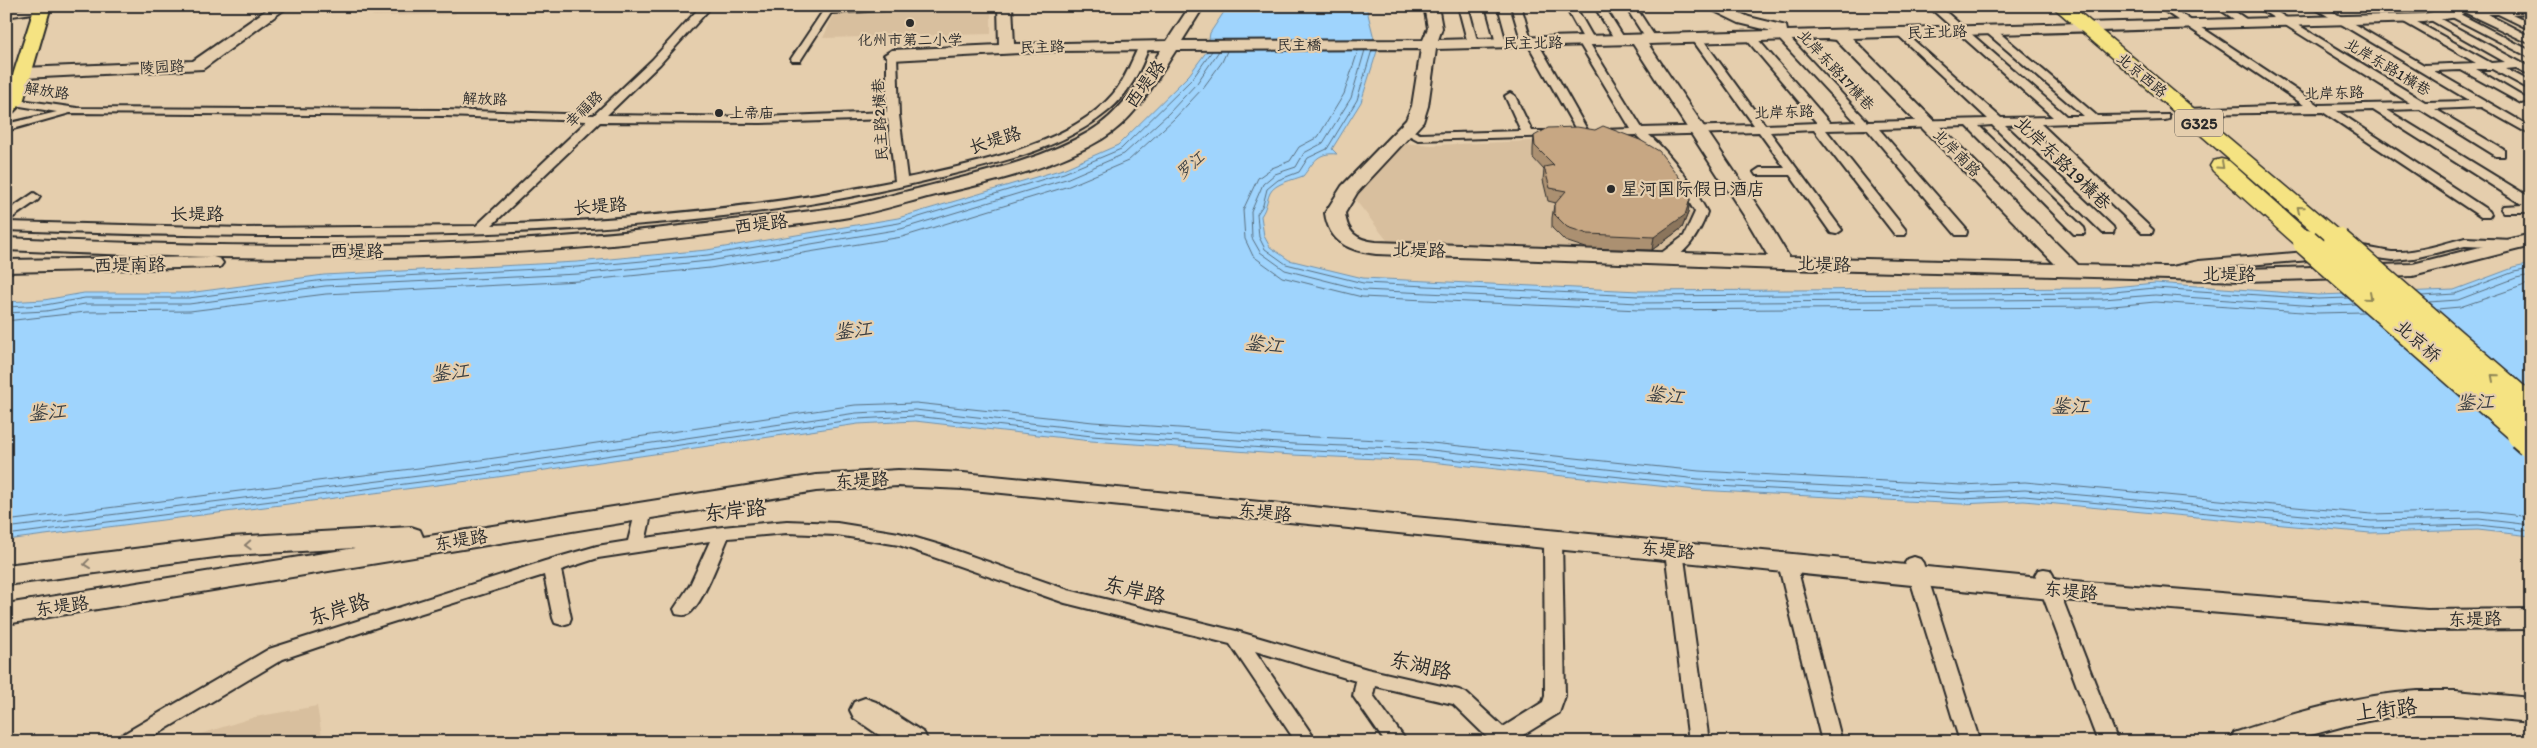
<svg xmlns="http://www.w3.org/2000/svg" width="2537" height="748" font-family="Itim,'LXGW WenKai TC',sans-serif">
  <rect width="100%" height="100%" fill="#e5cead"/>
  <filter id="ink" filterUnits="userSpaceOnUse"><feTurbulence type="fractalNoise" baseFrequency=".02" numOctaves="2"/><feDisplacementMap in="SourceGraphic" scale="10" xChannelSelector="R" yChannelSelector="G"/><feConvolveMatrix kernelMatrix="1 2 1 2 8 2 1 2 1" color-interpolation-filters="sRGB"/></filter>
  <g filter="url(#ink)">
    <g fill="#d8bf9e">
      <polygon points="288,6 463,6 455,14 372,16 377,12 276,14"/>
      <polygon points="947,6 991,6 991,34 823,38 835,12"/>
      <polygon points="1604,138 1686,194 1693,222 1664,250 1624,255 1390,244 1353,197 1403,143 1432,145"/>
      <polygon points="317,706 323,742 182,742 194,736 255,717"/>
    </g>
    <path fill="#9fd4fd" stroke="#7190a9" d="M1228 6H1366L1377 51 1361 102 1332 149 1337 154C1316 152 1314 163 1303 176 1293 180 1275 183 1270 193 1266 202 1267 207 1261 216L1264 236 1270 247 1289 260 1363 278 1639 291 2103 288 2155 283 2318 295 2454 290 2513 268 2531 264V536L2478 530 2370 533 2024 501 1962 504 1697 490 1421 461 1293 455 1091 441 915 421 858 424 484 479 6 540V302L44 300 84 293H188L324 275 577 262 707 250 898 218 1063 169 1118 145 1189 75 1207 51 1210 33Z"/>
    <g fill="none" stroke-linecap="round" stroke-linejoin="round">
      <g stroke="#596f7f" stroke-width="1">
        <polyline points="1365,50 1351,98 1323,143 1304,153 1296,167 1275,174 1263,184 1251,212 1252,238 1260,252 1285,270 1363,290 1639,303 2103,299 2155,295 2317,306 2356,304"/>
        <polyline points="1372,50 1357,100 1327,149 1308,158 1299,172 1278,180 1267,189 1263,205 1257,214 1259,237 1265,249 1286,264 1363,283 1639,296 2103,293 2155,288 2318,299 2349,298"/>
        <polyline points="1358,51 1344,94 1318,137 1299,147 1290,161 1272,168 1258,178 1243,210 1245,239 1253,256 1282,277 1362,297 1639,310 2103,307 2155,302 2317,313 2364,312"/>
        <polyline points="2422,296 2455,294 2514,272 2531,269"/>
        <polyline points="2429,302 2458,300 2516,278 2531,275"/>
        <polyline points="6,307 45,305 85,298 189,298 324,280 577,267 708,255 899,223 1064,173 1121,149 1193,78 1212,51"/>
        <polyline points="2437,309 2460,307 2531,283"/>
        <polyline points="6,313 46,311 85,304 189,304 325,286 578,274 709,261 901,229 1066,179 1124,154 1169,113 1197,83 1219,51"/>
        <polyline points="6,321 86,312 190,311 326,294 579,281 710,268 902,237 1069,186 1128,161 1174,119 1203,88 1222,62 1227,51"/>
        <polyline points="6,521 481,460 855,405 916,403 1093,422 1294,436 1422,442 1699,471 1962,485 2025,482 2371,514 2479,511 2531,517"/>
        <polyline points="6,528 482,468 856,413 915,410 1092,430 1294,444 1422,449 1698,479 1962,493 2025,490 2371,521 2479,519 2531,525"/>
        <polyline points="6,535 483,474 857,419 915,416 1092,436 1293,450 1421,456 1697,485 1962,499 2024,496 2370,528 2478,525 2531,531"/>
      </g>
      <g stroke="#2b2b2b" stroke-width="4">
        <g id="street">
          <polygon points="41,6 45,7 45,11 6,17 6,11"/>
          <path d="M701 6H712L660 64 607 115 761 117 887 112V55L892 52 897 55 899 115 907 178C971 164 1069 146 1113 94 1126 79 1131 61 1140 44L1149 46C1141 70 1128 95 1108 111 1061 150 998 163 941 177 782 217 615 230 452 234 304 238 155 236 6 230V222L244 228 476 226 587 121 445 116 70 113 6 131V124L57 112 14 105 8 102 14 99 77 108 445 110 594 115 652 60ZM888 119 895 181C762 208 627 220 492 225L600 122 761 123Z"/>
          <polygon points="844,6 909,6 904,9 831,13 800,61 792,61 791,59 825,8"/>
          <polygon points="1458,6 1468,6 1478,44 1477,46 1468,44"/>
          <polygon points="1486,6 1496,6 1506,43 1505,45 1496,43"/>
          <polygon points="1511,6 1521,6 1531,40 1538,43 1589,133 1587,135 1579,135 1529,46 1522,43"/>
          <path d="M1565 6H1575L1595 41 1590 44 1642 128 1754 125 1692 39 1697 36 1701 37 1765 125 1817 123 1747 40V36H1755L1830 123 1856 122 1779 39V35H1787L1868 122 1988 119 1898 35 1897 33 1902 30 2001 118 2053 117 1928 6H1939L2066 116H2084L1987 33V29H1995L2097 116 2169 115V119L2165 120 2041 124 2153 230 2152 233H2142L2028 124 2005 125 2113 227 2114 230 2113 233H2103L1992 125 1979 126 2084 228 2085 231 2084 234H2074L1967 126 1879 129 1966 229 1967 232 1966 235H1956L1867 129 1826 130 1905 229 1906 232 1905 235H1895L1814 130 1770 132 1842 230 1836 234 1831 233 1790 175H1756L1754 172 1760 168H1785L1759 132 1649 135C1674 157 1691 183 1707 212 1702 229 1682 265 1660 260L1658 257 1660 254 1684 236 1695 212C1678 183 1661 158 1636 135L1599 136 1593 133 1599 130 1631 129 1578 41 1583 38Z"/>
          <polygon points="1594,6 1604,6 1626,41 1625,43 1617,43"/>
          <polygon points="1625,6 1635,6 1657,40 1656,42 1648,42"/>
          <polygon points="2157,6 2169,6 2319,105 2410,103 2255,6 2267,6 2425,102 2470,101 2311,6 2323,6 2424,65 2476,63 2402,21 2402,17 2408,17 2491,63 2505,62 2427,18 2435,16 2531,68 2531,75 2516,68 2506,69 2531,82 2531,90 2492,69 2476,69 2525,98 2525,102 2521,103 2461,70 2434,71 2531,127 2531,135 2481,107 2435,109 2504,150 2504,156 2496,156 2420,109 2387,110 2531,198 2531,212 2503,212 2501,209 2503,206 2523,205 2373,110 2337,111 2489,211 2491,214 2489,217 2481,217 2323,112 2182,114 2182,110 2186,109 2304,105"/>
          <polygon points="2215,6 2227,6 2253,24 2244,26"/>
          <polygon points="2459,6 2475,9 2531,7 2531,13 2512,14 2531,23 2531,30 2498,14 2487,14 2531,37 2531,44 2460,10"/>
          <polygon points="2450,12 2456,12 2531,51 2531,58 2450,16"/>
          <polygon points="1510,93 1515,96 1532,131 1558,131 1562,132 1562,136 1418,140 1401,131 1407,128 1420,134 1521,131 1505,96"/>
          <polygon points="34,193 40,197 38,200 6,222 6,212"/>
          <path d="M2465 238 2513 240 2520 244 2513 248 2465 246 2414 258 2393 260 2353 255 2346 251C2354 242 2380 251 2392 252 2416 253 2442 244 2465 238Z"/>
          <polygon points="2315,246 2322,250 2315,259 2310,260 2199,269 2168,276 2161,272 2163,269 2199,261 2306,252"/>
          <path d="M644 504 650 506 652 510 646 538 722 527 787 521 837 523 899 533 940 545 1068 590 1236 631 1367 669 1459 690 1466 693 1503 727 1543 702 1545 696 1544 540 1547 536 1553 534 1559 536 1562 540 1565 696 1559 713 1515 740 1516 742H1492L1453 704 1375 686 1373 695 1407 742H1385L1353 696 1356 681 1255 651 1317 742H1296L1230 644 1065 603 899 545 837 535 787 533 728 538C721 554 702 607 688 614 684 616 681 615 676 614L674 609 690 585 710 541 598 558 561 570 571 618 569 623 562 625 555 623 553 618 544 575 380 626 283 659 144 742H117L120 736 269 649 545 561 597 546 628 541 636 510 638 506Z"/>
          <polygon points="1674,545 1680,547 1683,551 1709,742 1689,742 1665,551 1668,547"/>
          <polygon points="1787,557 1793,559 1796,563 1842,742 1822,742 1778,563 1781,559"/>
          <polygon points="1914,557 1920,559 1923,563 1980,742 1960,742 1905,563 1908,559"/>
          <polygon points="2044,569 2050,570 2053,575 2118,742 2098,742 2035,575 2038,570"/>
        </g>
      </g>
      <g stroke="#2b2b2b" stroke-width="4">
        <g id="secondary">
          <polygon points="272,6 289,6 203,69 23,78 15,73 23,68 193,61"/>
          <path d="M998 6H1012L1014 44 1167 41 1190 6H1204L1182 41 1423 40 1428 28 1424 6H1438L1442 28 1438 40 1772 31 1739 23 1704 6H1724L1749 17 1786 26 1787 31 2423 14C2440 11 2455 6 2472 6L2458 17 2423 22 1852 38 2078 265 2246 269 2413 264 2531 234V246L2413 276 2246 281 1782 269 1376 254C1349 251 1329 242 1325 213L1342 186 1406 120 1412 106 1421 49 1176 50C1155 82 1136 119 1102 139 1049 171 986 183 927 197 901 204 875 212 849 217 805 225 759 228 714 234 479 264 242 261 6 250V238C242 249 480 252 714 222 758 217 803 213 847 206 870 202 894 194 917 189 975 174 1037 162 1089 132 1121 113 1141 80 1161 50L1058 51 892 60 884 55 892 50 999 45ZM1827 39 1836 40 2055 264 1789 257 1765 217 1648 44ZM1633 44 1745 217 1768 256 1376 242C1357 240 1347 233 1345 213L1357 193 1423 122 1428 106 1436 49Z"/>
          <polygon points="213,257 220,259 223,263 220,267 6,272 6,260"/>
          <polygon points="898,470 963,473 2050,579 2427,610 2531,609 2531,629 2427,630 2050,599 963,489 898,486 816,491 6,624 6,604 355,548 230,555 6,585 6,565 230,537 411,527 420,530 423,537 816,475"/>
          <path d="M2418 691H2456L2531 698V722L2456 715H2400L2348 725 2285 742H2230L2234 733C2294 713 2355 695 2418 691Z"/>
          <polygon points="865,698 876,702 924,733 928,742 889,742 854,718 850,710 854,702"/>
        </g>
      </g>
      <g stroke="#2b2b2b" stroke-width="4">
        <polygon id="primary" points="35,6 51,6 23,102 13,112 6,114 6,97"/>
      </g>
      <g stroke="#2b2b2b" stroke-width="3">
        <g id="highway">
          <polygon points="2052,6 2072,6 2345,236 2349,241 2345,246 2337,248 2329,246"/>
          <polygon points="2221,159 2229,161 2314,237 2318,242 2314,247 2306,249 2298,247 2213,171 2210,166 2213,161"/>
        </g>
      </g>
      <use href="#street" fill="#e5cead" fill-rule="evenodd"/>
      <use href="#secondary" fill="#e5cead" fill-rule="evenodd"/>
      <use href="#primary" fill="#f5e382" fill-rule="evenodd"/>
      <use href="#highway" fill="#f5e382" fill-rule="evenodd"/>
      <g stroke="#2b2b2b" stroke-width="29" stroke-linecap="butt">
        <g id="highway-bridge-far1">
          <polyline points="2337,241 2531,409"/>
          <polyline points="2306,242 2525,435"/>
        </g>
      </g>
      <g stroke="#2b2b2b" stroke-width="37" stroke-linecap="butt">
        <polyline id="highway-bridge" points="2523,433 2531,440"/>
      </g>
      <use href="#highway-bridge-far1" stroke="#f5e382" stroke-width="26"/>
      <use href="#highway-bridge" stroke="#f5e382" stroke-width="33"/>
    </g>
    <polygon fill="#ab9071" stroke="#2b2b2b" points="1534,136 1690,199 1688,213 1682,228 1652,250 1586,248 1565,241 1552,228 1552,218 1554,205 1556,203 1548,201 1543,180 1544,170 1533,158 1533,149"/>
    <polygon fill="#8b755c" stroke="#2b2b2b" points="1690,199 1688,213 1682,228 1652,250 1654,237"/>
    <polygon fill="#c7a783" stroke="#2b2b2b" points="1603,126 1640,140 1659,151 1685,185 1690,199 1685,215 1654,237 1588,234 1567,227 1554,214 1554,205 1566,191 1550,188 1544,167 1554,165 1535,146 1534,136 1548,128 1577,127 1595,130"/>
    <defs><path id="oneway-chevron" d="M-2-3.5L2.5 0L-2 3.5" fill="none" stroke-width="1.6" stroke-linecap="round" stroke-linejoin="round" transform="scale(1.25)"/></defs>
    <g stroke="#908756">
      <use href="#oneway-chevron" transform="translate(2221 166) rotate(42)"/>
      <use href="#oneway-chevron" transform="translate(2300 209) rotate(-140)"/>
      <use href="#oneway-chevron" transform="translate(2369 297) rotate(41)"/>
      <use href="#oneway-chevron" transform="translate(2494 377) rotate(-139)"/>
    </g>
    <g stroke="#887c6c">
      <use href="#oneway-chevron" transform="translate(248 545) rotate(177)"/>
      <use href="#oneway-chevron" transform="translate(87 564) rotate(173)"/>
    </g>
  </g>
  <g fill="#2b2b2b" stroke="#e5cead" stroke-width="2">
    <circle cx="910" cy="23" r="5"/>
    <circle cx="719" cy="113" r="5"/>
    <circle cx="1611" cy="189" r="5"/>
  </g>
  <g text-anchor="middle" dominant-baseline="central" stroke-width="4.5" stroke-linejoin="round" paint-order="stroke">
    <g font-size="15" fill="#2b2b2b" stroke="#e5cead">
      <text transform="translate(1937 32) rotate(-2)">民主北路</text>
      <text transform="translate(1533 43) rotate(-1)">民主北路</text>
      <text x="1299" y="45">民主橋</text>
      <text transform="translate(1042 47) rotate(-2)">民主路</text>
      <text transform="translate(162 67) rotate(-3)">陵园路</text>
      <text transform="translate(2388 67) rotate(31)">北岸东路1横巷</text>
      <text transform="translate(1836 70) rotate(47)">北岸东路17横巷</text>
      <text transform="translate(2142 75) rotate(40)">北京西路</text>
      <text transform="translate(47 91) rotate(8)">解放路</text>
      <text transform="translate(2334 93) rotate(-2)">北岸东路</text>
      <text transform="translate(485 99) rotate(2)">解放路</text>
      <text transform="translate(584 109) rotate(-44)">幸福路</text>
      <text transform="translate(1784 112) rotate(-2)">北岸东路</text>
      <text transform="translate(880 120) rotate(-93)">民主路2横巷</text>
      <text transform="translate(1957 153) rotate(45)">北岸南路</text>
    </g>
    <g font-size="15" fill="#2b2b2b" stroke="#e5cead">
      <text x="910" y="40">化州市第二小学</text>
      <text x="729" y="113" text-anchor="start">上帝庙</text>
    </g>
    <rect fill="#e5cead" stroke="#635c52" stroke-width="1" x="2175" y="109.5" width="48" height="27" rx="4"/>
    <g font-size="16" font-weight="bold" fill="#2b2b2b">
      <text x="2199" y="123">G325</text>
    </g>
    <g font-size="16" font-style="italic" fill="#373c40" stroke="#e5cead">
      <text transform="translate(1190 165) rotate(-41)">罗江</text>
    </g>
    <g font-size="18" fill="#2b2b2b" stroke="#e5cead">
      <text transform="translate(1145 84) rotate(-54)">西堤路</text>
      <text transform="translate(995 140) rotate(-17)">长堤路</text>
      <text transform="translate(2063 163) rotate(44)">北岸东路19横巷</text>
      <text transform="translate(600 206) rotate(-5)">长堤路</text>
      <text x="197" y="214">长堤路</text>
      <text transform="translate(761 224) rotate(-7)">西堤路</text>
      <text transform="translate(1419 250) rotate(2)">北堤路</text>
      <text x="357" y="251">西堤路</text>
      <text transform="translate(1824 264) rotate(2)">北堤路</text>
      <text transform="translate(130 265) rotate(-1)">西堤南路</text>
      <text x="2229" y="274">北堤路</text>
      <text transform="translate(2418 341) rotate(41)">北京桥</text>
      <text transform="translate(862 480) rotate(-3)">东堤路</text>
      <text transform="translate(1265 512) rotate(6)">东堤路</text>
      <text transform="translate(461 540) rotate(-9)">东堤路</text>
      <text transform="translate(1668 550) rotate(5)">东堤路</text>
      <text transform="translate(2071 591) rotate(5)">东堤路</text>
      <text transform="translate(62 606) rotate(-8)">东堤路</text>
      <text transform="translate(2475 619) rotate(-1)">东堤路</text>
    </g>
    <g font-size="18" fill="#2b2b2b" stroke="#e5cead" text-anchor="start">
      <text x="1621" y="189">星河国际假日酒店</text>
    </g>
    <g font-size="19" font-style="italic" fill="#373c40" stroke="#e5cead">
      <text transform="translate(853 330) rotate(-6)">鉴江</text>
      <text transform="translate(1264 344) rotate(7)">鉴江</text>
      <text transform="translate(450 372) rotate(-6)">鉴江</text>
      <text transform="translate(1665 395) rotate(7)">鉴江</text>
      <text transform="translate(2475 402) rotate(-2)">鉴江</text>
      <text transform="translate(2070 406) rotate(1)">鉴江</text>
      <text transform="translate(47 412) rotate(-4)">鉴江</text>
    </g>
    <g font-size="21" fill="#2b2b2b" stroke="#e5cead">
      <text transform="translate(735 510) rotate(-6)">东岸路</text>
      <text transform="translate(1135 590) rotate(14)">东岸路</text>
      <text transform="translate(339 609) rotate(-18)">东岸路</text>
      <text transform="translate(1421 665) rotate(13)">东湖路</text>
      <text transform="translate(2386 709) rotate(-7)">上街路</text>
    </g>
  </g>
  <rect width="2537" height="748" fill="none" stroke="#e5cead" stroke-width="25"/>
  <rect x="12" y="12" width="2512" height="723" fill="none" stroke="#2b2b2b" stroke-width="2" filter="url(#ink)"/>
</svg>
